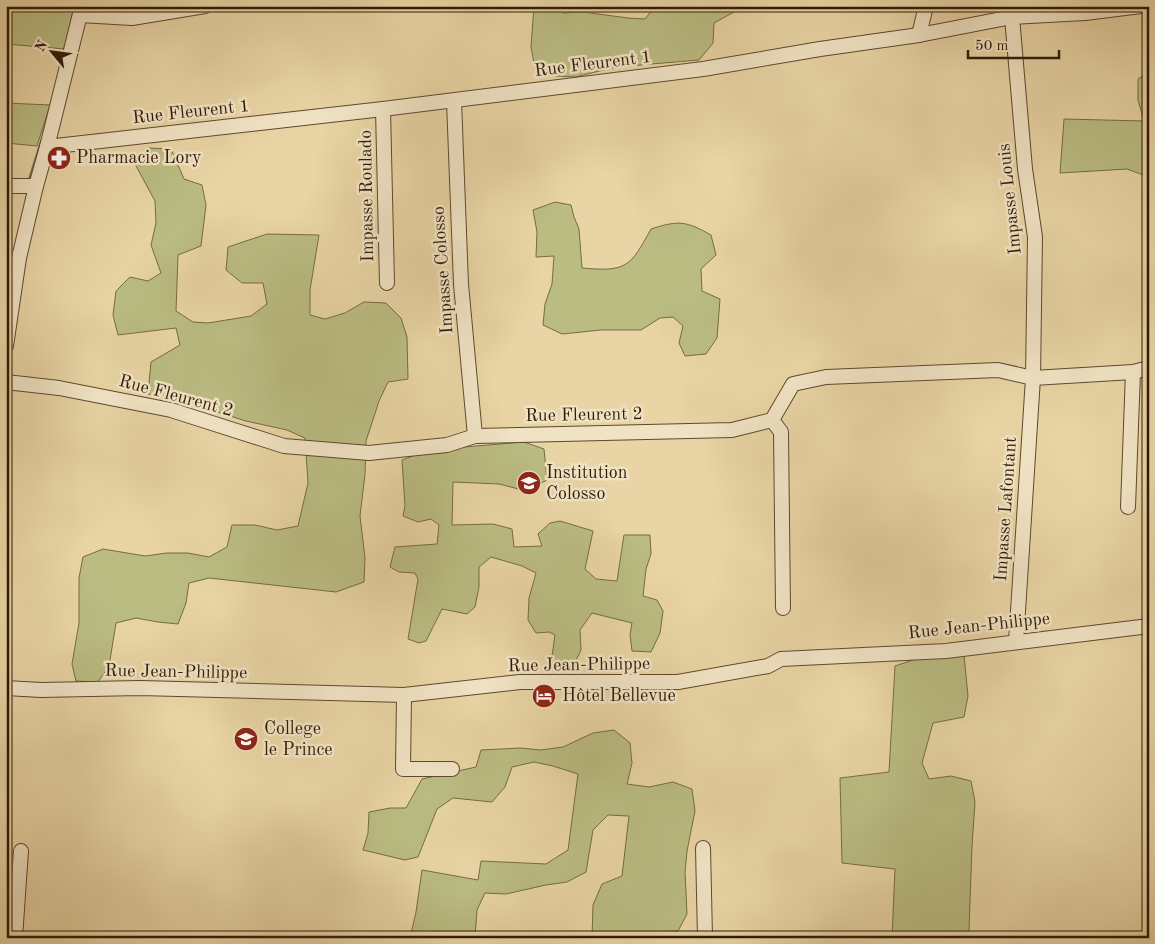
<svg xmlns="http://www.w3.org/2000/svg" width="1155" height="944" font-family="'Old Standard TT',serif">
  <rect width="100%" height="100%" fill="#e8d4a4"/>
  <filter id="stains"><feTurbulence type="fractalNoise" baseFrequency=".004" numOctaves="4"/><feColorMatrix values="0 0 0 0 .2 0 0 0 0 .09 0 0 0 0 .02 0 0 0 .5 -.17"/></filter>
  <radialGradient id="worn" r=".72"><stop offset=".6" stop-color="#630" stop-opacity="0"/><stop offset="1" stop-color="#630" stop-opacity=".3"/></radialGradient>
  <g fill="#babc82" stroke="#766b44">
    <polygon points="6,6 74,6 65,49 6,44"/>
    <polygon points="534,6 554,6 563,13 583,12 628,18 645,19 655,6 735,6 734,12 714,23 713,43 699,60 616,67 575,77 556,76 535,68 531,47"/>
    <polygon points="1149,72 1149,181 1146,176 1127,169 1060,173 1064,119 1144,121 1138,100 1138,79"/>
    <polygon points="6,103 50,105 37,146 6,143"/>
    <polygon points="148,148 171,149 184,179 202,185 206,205 201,246 178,255 176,311 193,322 208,323 251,316 267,304 263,283 242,283 226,270 228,247 267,234 319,235 310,290 310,315 325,319 345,313 364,302 386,303 401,318 407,337 408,379 388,382 379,401 366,441 365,474 360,516 365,558 364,582 336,592 209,578 189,583 186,603 178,624 158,622 136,618 116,623 109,666 98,682 76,681 72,664 79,623 79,578 83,557 103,549 145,556 167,553 188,553 209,557 227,547 232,525 255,525 277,530 298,526 308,483 305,438 287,430 246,421 166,396 148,394 151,362 180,345 176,328 118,335 113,315 116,291 130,277 148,281 161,273 151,245 156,223 155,201 135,164"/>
    <path d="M555 202 571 205 574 217 579 229 582 268C627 272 630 267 651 229 679 220 686 221 711 235L716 255 701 269 702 291 720 299 717 338 706 354 685 356 679 343 683 326 673 317 660 318 641 330H601L562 334 543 325 545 304 552 284 554 256 536 257 537 232 533 210Z"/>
    <polygon points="524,442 544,449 547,480 526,491 499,484 453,482 452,525 493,524 512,529 514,547 542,546 538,534 550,523 560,521 593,531 585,569 596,579 617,581 624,535 650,535 651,554 646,569 643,596 657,600 663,611 660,633 651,652 632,651 630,635 632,623 592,613 580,630 581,650 572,669 550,670 555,635 549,632 536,633 528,620 529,598 536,573 522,566 491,557 479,567 479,587 475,607 467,614 442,609 426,641 419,643 408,639 418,579 415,573 399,572 390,567 395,547 437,544 439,525 431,519 418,522 403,516 405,506 402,460 428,450"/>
    <polygon points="964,655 968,696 964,717 933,723 922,763 929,779 951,776 971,781 975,802 972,846 969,930 960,938 892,938 895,869 842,863 840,778 889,772 895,666 925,656"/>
    <polygon points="614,730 630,743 632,763 627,784 649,787 673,782 692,789 695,811 687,851 685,872 687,914 678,931 655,935 654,938 592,938 593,905 602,884 622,876 629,816 608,815 593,830 586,872 567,882 546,885 506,894 485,893 477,910 475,938 410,938 416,912 422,870 478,880 481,861 546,864 568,850 578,774 553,766 534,762 512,767 505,787 492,802 453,798 437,809 418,857 405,860 363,850 368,833 369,812 390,808 406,808 422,779 476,767 481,750 520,748 541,750 563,747 593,733"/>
  </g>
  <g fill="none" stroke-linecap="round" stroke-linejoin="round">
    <polyline stroke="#6f7964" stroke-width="4" points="30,179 42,141"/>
    <g stroke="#5f482d" stroke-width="16">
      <g id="street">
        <polyline points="80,15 132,18 205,6"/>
        <polyline points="1012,17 1025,169 1035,237 1033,378 1016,642"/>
        <polyline points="919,35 926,6"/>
        <polyline points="454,101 461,284 475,436"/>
        <polyline points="383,109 387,283"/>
        <polyline points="47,147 383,109 703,69 820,49 919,35 1012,17 1085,13 1141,6"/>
        <polyline points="6,186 36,186"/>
        <polyline points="6,346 19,258 36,186 47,147 82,6"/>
        <polyline points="6,382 59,388 171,410 284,446 369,453 447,445 475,436 732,430 772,420 793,384 826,377 998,370 1033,378 1133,372 1149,368"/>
        <polyline points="772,420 781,432 783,608"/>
        <polyline points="1128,507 1133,372"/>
        <polyline points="6,688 41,690 140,688 404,695 520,682 678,682 768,666 781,659 946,651 1149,626"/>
        <polyline points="404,695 403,769 452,769"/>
        <polyline points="703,848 705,938"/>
        <polyline points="15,938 21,851"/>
      </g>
    </g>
    <use href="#street" stroke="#f0e3c4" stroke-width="14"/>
  </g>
  <defs>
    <g id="pharmacy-disc" transform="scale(1.25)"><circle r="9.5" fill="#8f2418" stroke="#f0e3c4"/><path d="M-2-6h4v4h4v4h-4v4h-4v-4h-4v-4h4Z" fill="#fff"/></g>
    <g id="university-disc" transform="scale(1.25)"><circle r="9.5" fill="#8f2418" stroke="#f0e3c4"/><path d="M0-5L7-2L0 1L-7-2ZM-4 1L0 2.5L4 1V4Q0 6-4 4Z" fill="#fff"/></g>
    <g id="hotel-disc" transform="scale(1.25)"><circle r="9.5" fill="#8f2418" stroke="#f0e3c4"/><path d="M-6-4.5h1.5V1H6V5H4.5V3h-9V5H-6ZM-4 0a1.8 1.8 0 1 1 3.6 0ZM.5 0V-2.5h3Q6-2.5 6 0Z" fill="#fff"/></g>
    <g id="school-disc" transform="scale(1.25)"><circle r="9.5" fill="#8f2418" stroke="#f0e3c4"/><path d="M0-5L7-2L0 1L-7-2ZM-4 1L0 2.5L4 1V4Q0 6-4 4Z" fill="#fff"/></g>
  </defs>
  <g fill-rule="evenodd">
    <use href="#pharmacy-disc" x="59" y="158"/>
    <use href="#university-disc" x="529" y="483"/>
    <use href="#hotel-disc" x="544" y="696"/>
    <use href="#school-disc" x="246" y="739"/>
  </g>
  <g text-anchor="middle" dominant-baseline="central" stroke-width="5" stroke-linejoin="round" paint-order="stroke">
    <g font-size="18" fill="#311a05" stroke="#f0e3c4">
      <text transform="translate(593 64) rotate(-7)">Rue Fleurent 1</text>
      <text transform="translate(191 112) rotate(-6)">Rue Fleurent 1</text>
      <text transform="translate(367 196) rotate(-91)">Impasse Roulado</text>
      <text transform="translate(1010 199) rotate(-96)">Impasse Louis</text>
      <text transform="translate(443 270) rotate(-94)">Impasse Colosso</text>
      <text transform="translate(176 396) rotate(15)">Rue Fleurent 2</text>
      <text transform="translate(584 415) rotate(-1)">Rue Fleurent 2</text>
      <text transform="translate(1006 509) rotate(-86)">Impasse Lafontant</text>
      <text transform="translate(979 626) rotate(-6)">Rue Jean-Philippe</text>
      <text transform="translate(579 665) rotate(-1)">Rue Jean-Philippe</text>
      <text transform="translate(176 672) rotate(1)">Rue Jean-Philippe</text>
    </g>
    <g font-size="18" fill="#311a05" stroke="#f0e3c4" text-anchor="start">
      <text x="76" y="158">Pharmacie Lory</text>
      <text x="546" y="473">Institution<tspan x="546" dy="21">Colosso</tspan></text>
      <text x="562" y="696">Hôtel Bellevue</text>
      <text x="264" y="729">College<tspan x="264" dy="21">le Prince</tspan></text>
    </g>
  </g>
  <rect width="1155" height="944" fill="none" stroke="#e8d4a4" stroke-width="25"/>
  <rect x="8" y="8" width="1140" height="929" fill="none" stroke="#311a05" stroke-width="2.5"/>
  <rect x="12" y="12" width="1130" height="919" fill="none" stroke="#311a05"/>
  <g transform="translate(52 52) rotate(299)" stroke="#f0e3c4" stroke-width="4" paint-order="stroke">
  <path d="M0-4L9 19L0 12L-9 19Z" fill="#311a05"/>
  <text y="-8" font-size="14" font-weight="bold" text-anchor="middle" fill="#311a05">N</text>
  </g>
  <path d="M968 50v8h91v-8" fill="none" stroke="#311a05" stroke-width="2.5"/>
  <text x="975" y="50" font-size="15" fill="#311a05" stroke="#f0e3c4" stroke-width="4" paint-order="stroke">50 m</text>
  <rect width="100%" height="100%" filter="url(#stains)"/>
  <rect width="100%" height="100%" fill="url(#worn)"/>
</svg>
